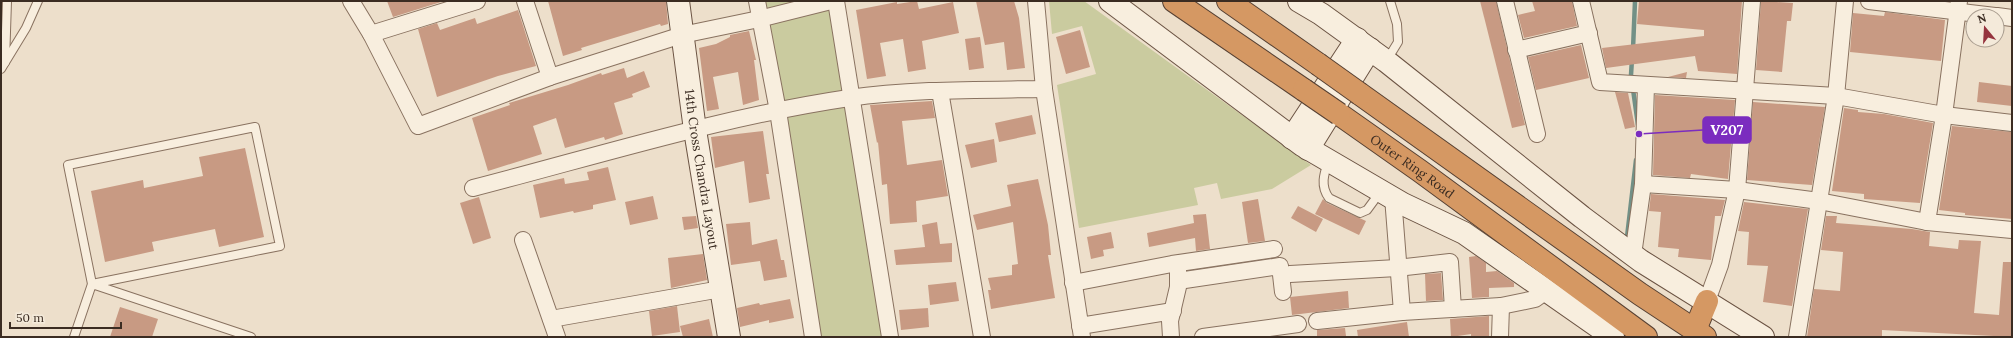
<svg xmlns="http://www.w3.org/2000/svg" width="2013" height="338" font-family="Lora,serif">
  <rect width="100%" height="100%" fill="#eddfcb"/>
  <g fill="#cacb9f">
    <polygon points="757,1 836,1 890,337 813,337"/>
    <polygon points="1049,1 1084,1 1311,165 1272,189 1221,199 1217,183 1194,188 1198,205 1079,228 1057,85 1096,74 1082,26 1052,34"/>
  </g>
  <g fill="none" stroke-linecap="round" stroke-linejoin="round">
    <g stroke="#729086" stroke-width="4.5">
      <polyline points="1633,49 1635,1"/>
      <polyline points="1632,59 1631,75 1638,125"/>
      <polyline points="1627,237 1636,160"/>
    </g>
  </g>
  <g fill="#c89a83">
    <polygon points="387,1 441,1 441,2 393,17"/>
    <polygon points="548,1 666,1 668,24 661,26 660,24 581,48 582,50 563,56"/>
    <polygon points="917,1 919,9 953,2 959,33 922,41 926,69 908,72 903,39 880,43 886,76 867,79 856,10 897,2 897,4"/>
    <polygon points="976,1 1014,1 1019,18 1025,68 1007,70 1004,42 985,45"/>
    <polygon points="1480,1 1496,1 1525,125 1512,128"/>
    <polygon points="1532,1 1572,1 1577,26 1524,38 1518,15 1535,11"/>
    <polygon points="1639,1 1742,1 1737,74 1698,71 1695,56 1606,68 1602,48 1704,36 1704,30 1637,24"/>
    <polygon points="1761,1 1793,3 1791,21 1787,21 1782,72 1756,70"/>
    <polygon points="518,10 536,66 498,76 437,97 418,29 437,23 440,30 475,18 477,24"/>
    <polygon points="1885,12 1945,20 1941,61 1850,52 1853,13 1884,16"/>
    <polygon points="1080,30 1090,67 1066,74 1056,37"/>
    <polygon points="749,31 756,60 754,60 759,100 743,105 738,72 713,77 719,109 707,111 699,48 716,44 730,37 730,35"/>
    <polygon points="980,37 984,68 969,70 965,39"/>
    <polygon points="1581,45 1589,78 1536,90 1528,57"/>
    <polygon points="624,68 627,78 644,71 650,87 632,94 633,97 614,103 623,134 605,140 604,137 565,148 556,118 533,126 542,154 488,171 472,118 510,105 509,103 568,85 601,73 602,75"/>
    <polygon points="1687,72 1686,78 1668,77"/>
    <polygon points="1979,82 2012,86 2012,106 1977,102"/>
    <polygon points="1615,92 1628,93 1635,127 1625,129"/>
    <polygon points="1655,95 1735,100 1728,179 1691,174 1690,178 1653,175"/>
    <polygon points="932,101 935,118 902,121 907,165 942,160 948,196 916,201 917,222 890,224 887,184 882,185 878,142 877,143 870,105"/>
    <polygon points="1753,102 1825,107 1812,185 1747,180"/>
    <polygon points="1844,108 1858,110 1858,112 1884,114 1933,123 1920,203 1864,199 1864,194 1832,191"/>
    <polygon points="1032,115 1036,134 999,142 995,123"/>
    <polygon points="1952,126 2012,132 2012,219 1965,215 1965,213 1939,210"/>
    <polygon points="763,131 769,174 766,174 770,199 749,203 744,161 715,168 711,137"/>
    <polygon points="994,139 997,162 971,168 965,145"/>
    <polygon points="245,148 264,237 219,247 215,229 152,242 154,251 105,262 91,191 143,180 144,188 203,176 199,157"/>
    <polygon points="608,167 616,200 593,205 593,209 574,213 573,211 540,218 533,185 564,178 565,184 589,180 587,172"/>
    <polygon points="1038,179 1048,225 1051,255 1048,255 1055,298 991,309 988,290 991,290 988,278 1012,275 1012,265 1018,264 1013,222 977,230 973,215 1011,206 1007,185"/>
    <polygon points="1651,194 1725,200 1721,216 1715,216 1711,260 1678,257 1679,249 1658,247 1661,212 1649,211"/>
    <polygon points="653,196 658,219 630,225 625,202"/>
    <polygon points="479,197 491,238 473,244 460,203"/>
    <polygon points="1258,199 1265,241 1248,243 1242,202"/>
    <polygon points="1323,199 1327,203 1366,221 1359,235 1315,214"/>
    <polygon points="1744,202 1808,209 1792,306 1763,302 1768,266 1747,265 1749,232 1738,231"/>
    <polygon points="1298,206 1323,219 1316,232 1291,218"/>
    <polygon points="1206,214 1210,249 1196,251 1195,238 1149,247 1147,233 1194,223 1193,215"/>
    <polygon points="696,216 698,228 684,230 682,217"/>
    <polygon points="1826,216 1837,216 1836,223 1912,229 1930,232 1929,246 1958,249 1959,240 1981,241 1974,313 1999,315 2003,262 2012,262 2012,337 1882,330 1882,337 1807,337 1814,289 1840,291 1843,252 1821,250"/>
    <polygon points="750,222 752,245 777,239 781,260 784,260 787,277 764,281 760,261 731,265 726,224"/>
    <polygon points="937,222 940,244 952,243 952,262 896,265 894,250 925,247 922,225"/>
    <polygon points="1111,232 1114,248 1103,250 1104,256 1091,259 1087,237"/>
    <polygon points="703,254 707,280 671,288 668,258"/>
    <polygon points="1476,256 1486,263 1486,272 1497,271 1514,283 1514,287 1489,288 1489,297 1472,298 1469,257"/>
    <polygon points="1441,273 1443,300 1426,301 1425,274"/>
    <polygon points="956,282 959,301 930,305 928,285"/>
    <polygon points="1348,291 1349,308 1292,315 1290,297"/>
    <polygon points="790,299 794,318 769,323 769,320 740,327 737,308 759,303 760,305"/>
    <polygon points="677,306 680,332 652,336 649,311"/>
    <polygon points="120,307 158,319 152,337 110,337"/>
    <polygon points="928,308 929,327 901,330 899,310"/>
    <polygon points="1489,316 1489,337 1471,337 1471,334 1451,337 1450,319"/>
    <polygon points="709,319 713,337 683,337 680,326"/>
    <polygon points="1407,322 1409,337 1358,337 1357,330"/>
    <polygon points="1345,328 1346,336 1317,337 1317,330"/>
  </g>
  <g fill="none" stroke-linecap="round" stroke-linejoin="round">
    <g stroke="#897260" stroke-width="10">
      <g id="lane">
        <polyline points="1387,60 1398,42 1397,24 1390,1"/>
        <polyline points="5,62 7,1"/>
        <polyline points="1,69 26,28 38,1"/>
        <polygon points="255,127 280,246 92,284 68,165"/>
        <path d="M1328 162C1324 174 1320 186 1329 198L1360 213 1367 210 1381 191"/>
        <polyline points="74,337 92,284 251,337"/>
      </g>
    </g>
    <g stroke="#897260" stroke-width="18">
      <g id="street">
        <polyline points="351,1 371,34 418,126 550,77 682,35 759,19 831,1"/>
        <polyline points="525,1 550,77"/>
        <polyline points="757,1 778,111 813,337"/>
        <polyline points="836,1 890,337"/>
        <polyline points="1036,1 1044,89 1082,337"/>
        <polyline points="1505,1 1537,134"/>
        <polyline points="1581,1 1600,82 1836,96 1944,115 2012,123"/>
        <polyline points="1869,1 1995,16"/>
        <polyline points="1959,1 1944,115 1927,222 2012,230"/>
        <polyline points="1997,16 2012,18"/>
        <polyline points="371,34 477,1"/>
        <polyline points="1516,50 1589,33"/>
        <polyline points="940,91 982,337"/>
        <polyline points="1643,184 1737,190 1819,201 1927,222"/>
        <path d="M473 188C597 156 721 117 849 98 911 89 981 90 1044 89"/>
        <polyline points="1393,197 1402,312"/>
        <polyline points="523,240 557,337"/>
        <polyline points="1633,255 1643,184 1646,85"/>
        <polyline points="1290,274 1397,268 1450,262 1453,309"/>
        <polyline points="1178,281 1280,266 1283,292"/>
        <polyline points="1073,283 1172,264 1274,249"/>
        <polyline points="1707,301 1720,265 1737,190 1752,1"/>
        <polyline points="1501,306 1535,299 1546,291"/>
        <polyline points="551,319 721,289"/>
        <polyline points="1317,321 1402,312 1501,306 1500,337"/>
        <polyline points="1080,326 1173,311"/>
        <polyline points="1171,337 1170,321 1178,287 1178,270"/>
        <polyline points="1203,337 1298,324"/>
        <polyline points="1797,337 1836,96 1845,1"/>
      </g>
    </g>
    <g stroke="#6b5343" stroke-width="24">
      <g id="secondary">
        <path id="s1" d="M678 1 695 130 729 337"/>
        <polyline points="1110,1 1302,145 1403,204 1464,233 1613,337"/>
        <polyline points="1299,1 1321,14 1386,61 1582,217 1641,261 1763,337"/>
        <polyline points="1292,138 1357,39"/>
        <polyline points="1308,149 1370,49"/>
      </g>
    </g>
    <g stroke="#574133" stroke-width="24">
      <g id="highway">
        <polyline points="1174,1 1304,90"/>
        <polyline points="1228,1 1318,64"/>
        <polyline points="1360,94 1640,294 1705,337"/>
        <path id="s2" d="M1339 114 1420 171 1646 337"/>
        <polyline points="1695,330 1707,301"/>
      </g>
    </g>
    <use href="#lane" stroke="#f8eede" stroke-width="8"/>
    <use href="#street" stroke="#f8eede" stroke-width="16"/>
    <use href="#secondary" stroke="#f8eede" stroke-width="22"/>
    <use href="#highway" stroke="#d59863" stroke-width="22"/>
    <g stroke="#574133" stroke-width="24" stroke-linecap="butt">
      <g id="highway-bridge">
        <polyline points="1318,64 1360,94"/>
        <polyline points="1304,90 1339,114"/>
      </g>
    </g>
    <use href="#highway-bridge" stroke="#d59863" stroke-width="22"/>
  </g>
  <g text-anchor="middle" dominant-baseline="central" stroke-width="3.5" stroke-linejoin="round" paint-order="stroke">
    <g font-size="13" fill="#3b2c22" stroke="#f4eada">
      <text stroke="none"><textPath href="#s2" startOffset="90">Outer Ring Road</textPath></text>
      <text stroke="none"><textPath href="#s1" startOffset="170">14th Cross Chandra Layout</textPath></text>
    </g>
  </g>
  <path fill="none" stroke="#7b2cbf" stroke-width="1.5" d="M1639 134L1703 130"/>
  <circle fill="#7b2cbf" stroke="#f4eada" stroke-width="1.5" cx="1639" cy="134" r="4"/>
  <rect fill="#7b2cbf" stroke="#7b2cbf" stroke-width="1.5" x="1703" y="117" width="48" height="26" rx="4"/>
  <g font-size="14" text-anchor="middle" font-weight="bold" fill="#fff">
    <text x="1727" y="135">V207</text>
  </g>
  <rect width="2013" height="338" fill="none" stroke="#3b2c22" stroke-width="4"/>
  <g transform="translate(1985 28) rotate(342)"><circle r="19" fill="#f4eada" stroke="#aa9e90"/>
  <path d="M0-3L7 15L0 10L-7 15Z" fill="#95333d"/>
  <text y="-6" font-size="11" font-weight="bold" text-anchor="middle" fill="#3b2c22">N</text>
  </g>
  <path d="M10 322v6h111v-6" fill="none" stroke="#3b2c22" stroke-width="2"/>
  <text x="16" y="322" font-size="12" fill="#3b2c22" stroke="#f4eada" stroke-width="3" paint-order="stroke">50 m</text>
</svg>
